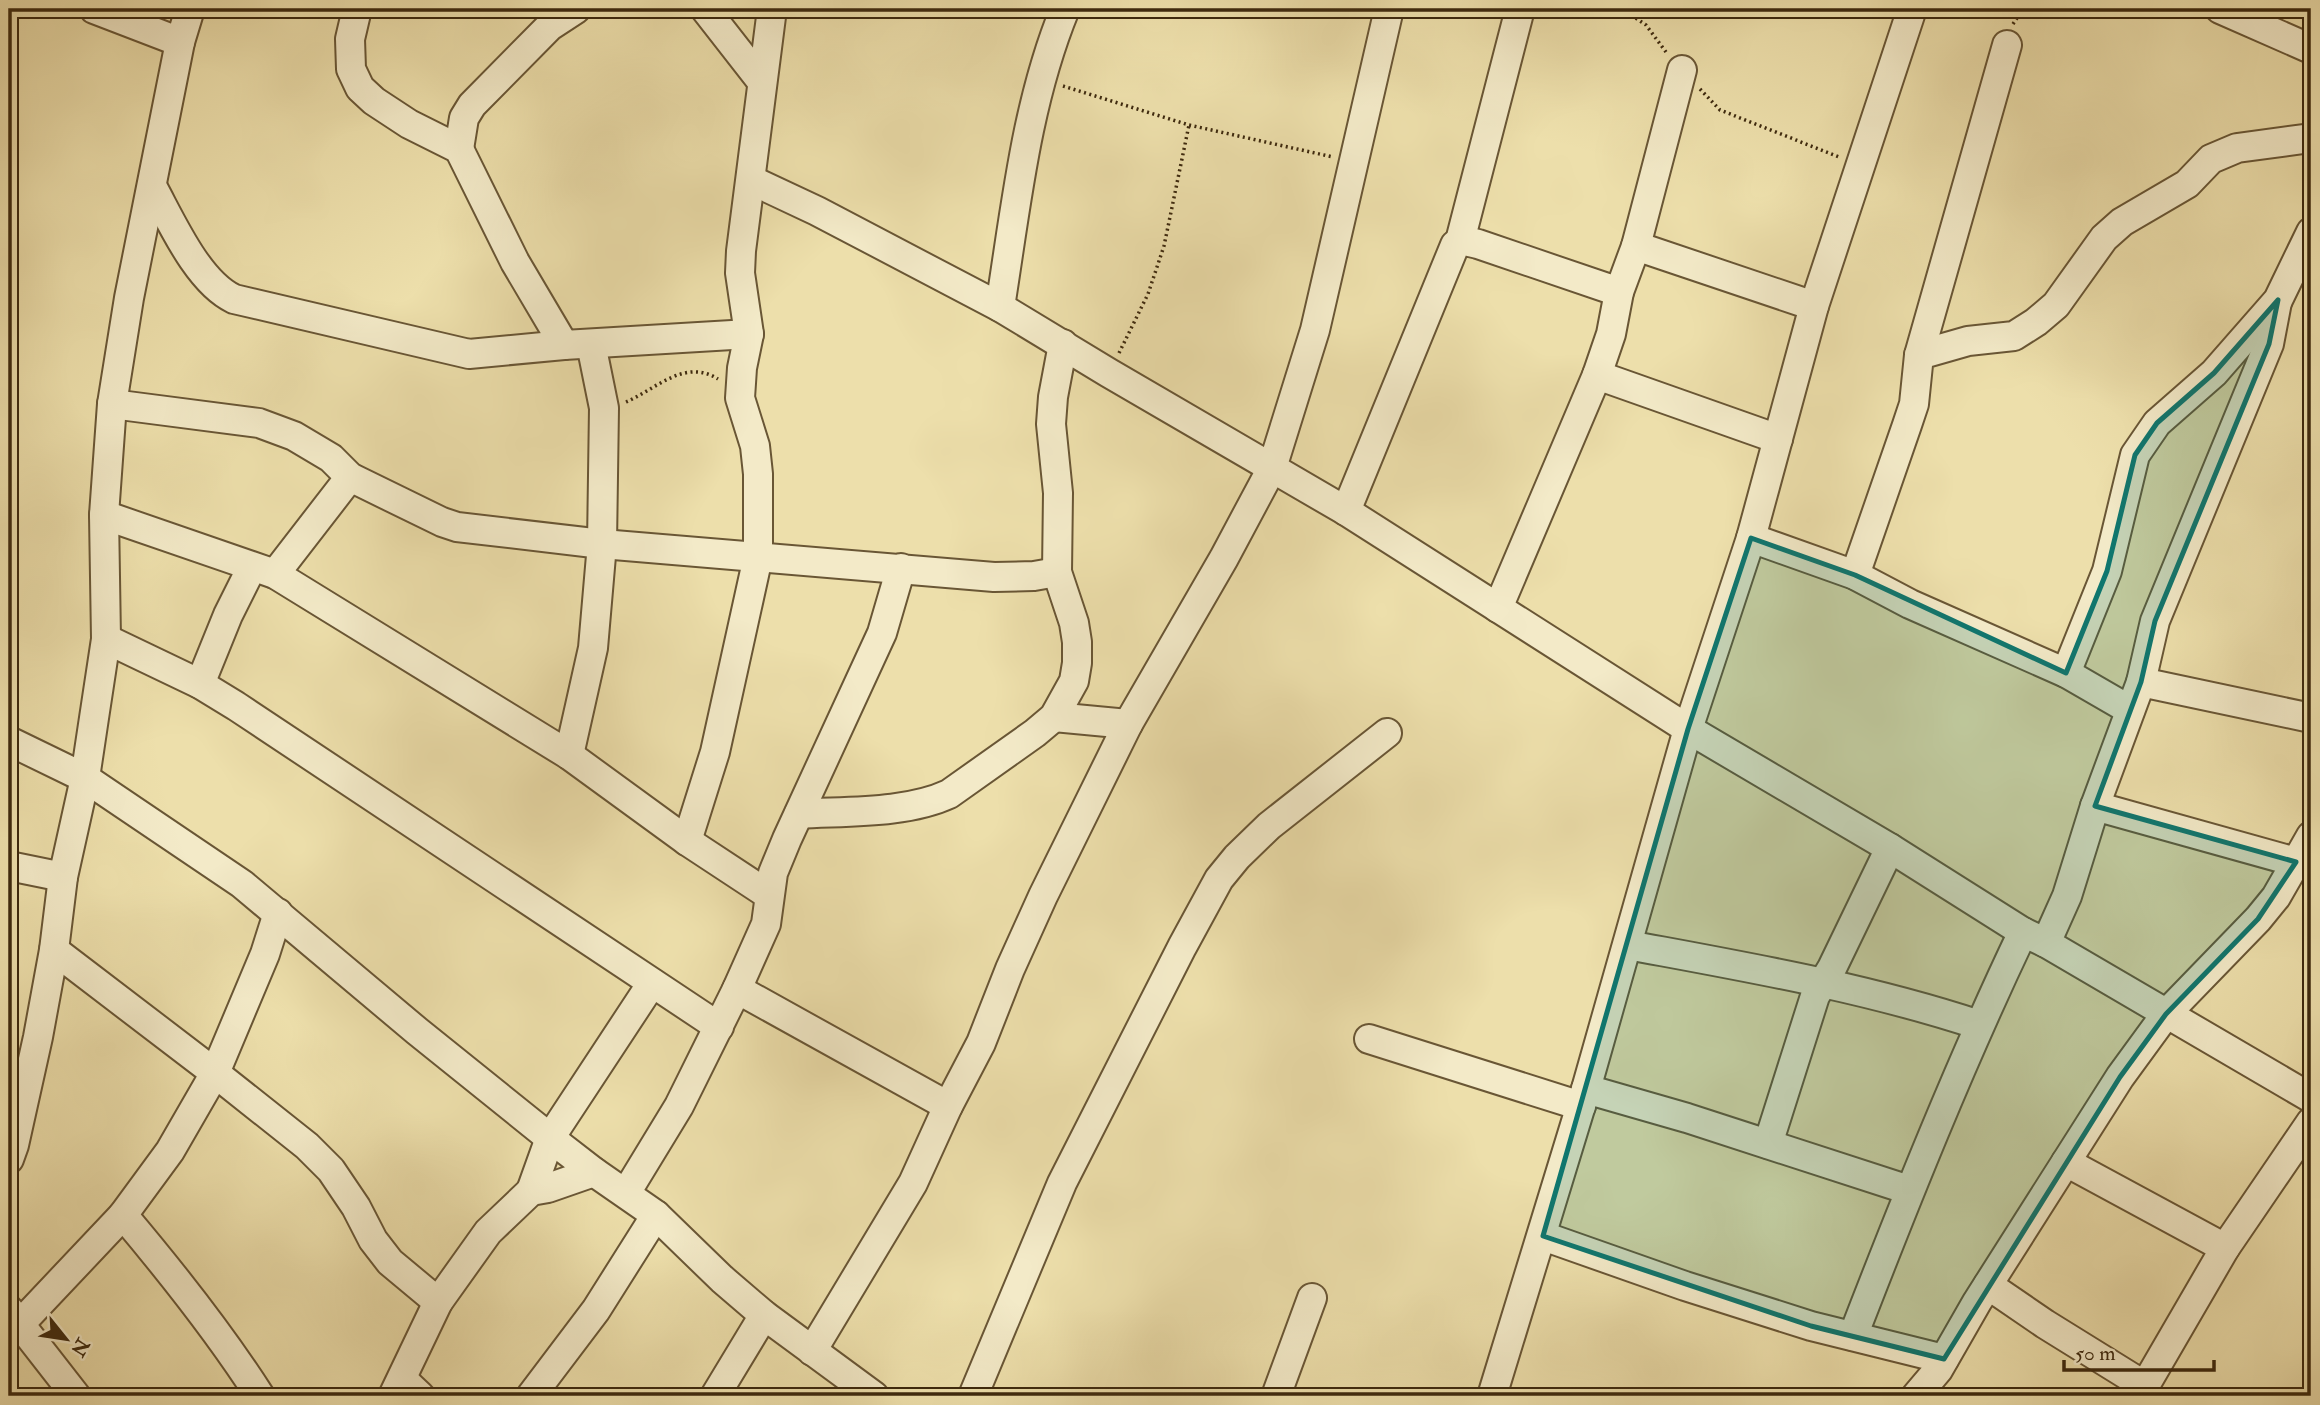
<svg xmlns="http://www.w3.org/2000/svg" width="2320" height="1405" font-family="'IM FELL Double Pica',serif">
  <rect width="100%" height="100%" fill="#eddfab"/>
  <filter id="stains"><feTurbulence type="fractalNoise" baseFrequency=".00286" numOctaves="4"/><feColorMatrix values="0 0 0 0 .2 0 0 0 0 .09 0 0 0 0 .02 0 0 0 .5 -.17"/></filter>
  <radialGradient id="worn" r=".72"><stop offset=".6" stop-color="#630" stop-opacity="0"/><stop offset="1" stop-color="#630" stop-opacity=".3"/></radialGradient>
  <g fill="none" stroke-linecap="round" stroke-linejoin="round">
    <g stroke="#695635" stroke-width="32">
      <g id="minor">
        <polyline points="94,9 180,42"/>
        <polyline points="357,9 350,39 351,69 360,88 374,101 409,124 459,149 515,262 564,345"/>
        <polyline points="705,9 762,82"/>
        <polyline points="2220,9 2311,49"/>
        <polyline points="459,149 464,118 472,105 550,26 576,9"/>
        <polyline points="751,180 817,211 1000,307 1109,373 1346,511 1688,729 1890,848 2023,932 2046,943 2311,1098"/>
        <path d="M153 188C172 223 198 282 234 299L469 354 564 345 749 334"/>
        <polyline points="1460,241 1520,9"/>
        <polyline points="1636,246 1814,306"/>
        <path d="M1000 307C1016 207 1026 104 1065 9"/>
        <polyline points="1919,355 2007,45"/>
        <polyline points="1597,375 1778,439"/>
        <polyline points="112,404 259,423 294,436 331,458 350,477 442,522 457,527 602,544 994,577 1034,576 1057,572"/>
        <polyline points="1346,511 1455,245 1465,241 1478,244 1619,292"/>
        <polyline points="104,515 275,574 569,755 687,841 769,895"/>
        <polyline points="1751,538 1855,575 1910,604 2066,673 2107,571 2135,455 2157,423 2214,373 2278,300 2311,232"/>
        <polyline points="275,574 350,477"/>
        <polyline points="1855,575 1907,425 1914,404 1919,355 1968,341 2014,336 2036,322 2056,305 2104,238 2122,222 2187,184 2211,159 2237,148 2311,138"/>
        <polyline points="1498,608 1597,375 1611,334 1619,292 1636,246 1682,70"/>
        <polyline points="106,639 200,684 236,706 719,1027"/>
        <polyline points="2066,673 2130,710"/>
        <polyline points="2141,682 2311,718"/>
        <polyline points="200,684 228,615 252,567"/>
        <polyline points="1054,717 1128,724"/>
        <polyline points="9,741 85,778 242,884 417,1031 550,1138 594,1172 656,1215 722,1279 764,1315 874,1396"/>
        <polyline points="569,755 593,648 602,544 604,408 591,344"/>
        <polyline points="2095,806 2296,862"/>
        <path d="M799 814C845 811 906 814 949 794L1035 733 1054 717 1074 681 1077 663V642L1074 623 1057 572 1058 493 1051 424 1053 397 1063 344"/>
        <polyline points="687,841 715,752 758,557 758,474 755,446 740,398 742,368 749,334 740,273 741,251 772,9"/>
        <polyline points="9,866 63,877"/>
        <polyline points="2046,943 2067,896 2095,806 2141,682 2155,621 2269,344 2277,302"/>
        <path d="M1628 945C1746 967 1864 987 1979 1025"/>
        <polyline points="54,950 215,1073 307,1146 331,1170 356,1207 373,1240 390,1262 438,1302"/>
        <polyline points="737,989 948,1106"/>
        <polyline points="1369,1039 1581,1106"/>
        <polyline points="1586,1089 1687,1118 1909,1190"/>
        <polyline points="1768,1144 1815,996 1832,968 1890,848"/>
        <polyline points="9,1159 14,1145 38,1037 54,950 63,877 85,778 94,718 106,639 104,515 112,404 129,298 180,42 190,9"/>
        <polyline points="2066,1162 2225,1248"/>
        <polyline points="531,1191 550,1138 652,983"/>
        <polyline points="626,1193 679,1106 737,989 766,924 773,873 787,839 882,633 901,568"/>
        <path d="M123 1215C172 1273 219 1332 260 1396"/>
        <polyline points="1543,1236 1685,1286 1811,1326 1944,1359"/>
        <polyline points="1988,1285 2045,1324 2145,1386"/>
        <polyline points="9,1310 76,1396"/>
        <polyline points="21,1323 123,1215 170,1151 215,1073 265,954 278,913"/>
        <path d="M1853 1336C1906 1199 1960 1064 2023 932"/>
        <polyline points="812,1351 913,1183 948,1106 981,1043 1010,969 1043,896 1128,724 1224,558 1272,468 1315,330 1389,9"/>
        <polyline points="402,1379 420,1396"/>
        <polyline points="393,1396 438,1302 488,1232 531,1191 548,1188 594,1172"/>
        <polyline points="531,1396 596,1310 656,1215"/>
        <polyline points="715,1396 764,1315"/>
        <polyline points="973,1396 1062,1183 1182,947 1219,879 1237,857 1269,826 1387,733"/>
        <polyline points="1276,1396 1312,1298"/>
        <polyline points="1492,1396 1586,1089 1688,729 1751,538 1814,306 1912,9"/>
        <polyline points="1916,1396 1938,1370 1977,1302 2120,1077 2166,1014 2258,919 2276,897 2311,836"/>
        <polyline points="2139,1396 2225,1248 2311,1122"/>
      </g>
    </g>
    <g stroke="#3d290e" stroke-width="3.5" stroke-dasharray="2 3.5" stroke-linecap="butt">
      <polyline points="1622,9 1646,25 1666,52"/>
      <polyline points="2013,24 2023,9"/>
      <polyline points="1063,86 1189,125 1333,157"/>
      <polyline points="1700,89 1720,110 1839,157"/>
      <polyline points="1119,353 1148,294 1164,246 1189,125"/>
      <path d="M626 402C656 389 685 358 718 379"/>
    </g>
    <use href="#minor" stroke="#f3eac8" stroke-width="28"/>
  </g>
  <path fill="#0f766e" fill-opacity="0.2" stroke="#0f766e" stroke-width="5" stroke-linejoin="round" d="M2278 300 2269 344 2155 621 2141 682 2095 806 2296 862 2258 919 2166 1014 2120 1077 1944 1359 1811 1326 1543 1236 1688 729 1751 538 1855 575 2066 673 2107 571 2135 455 2157 423 2214 373Z"/>
  <rect width="2320" height="1405" fill="none" stroke="#eddfab" stroke-width="35"/>
  <rect x="10" y="10" width="2299" height="1384" fill="none" stroke="#3d290e" stroke-width="3.5"/>
  <rect x="18" y="18" width="2285" height="1370" fill="none" stroke="#3d290e" stroke-width="2"/>
  <g transform="translate(66 1339) rotate(120)" stroke="#f3eac8" stroke-width="5" paint-order="stroke">
  <path d="M0-5L12 26L0 18L-12 26Z" fill="#3d290e"/>
  <text y="-10" font-size="19" font-weight="bold" text-anchor="middle" fill="#3d290e">N</text>
  </g>
  <path d="M2064 1360v10h150v-10" fill="none" stroke="#3d290e" stroke-width="3.5"/>
  <text x="2075" y="1360" font-size="21" fill="#3d290e" stroke="#f3eac8" stroke-width="5" paint-order="stroke">50 m</text>
  <rect width="100%" height="100%" filter="url(#stains)"/>
  <rect width="100%" height="100%" fill="url(#worn)"/>
</svg>
